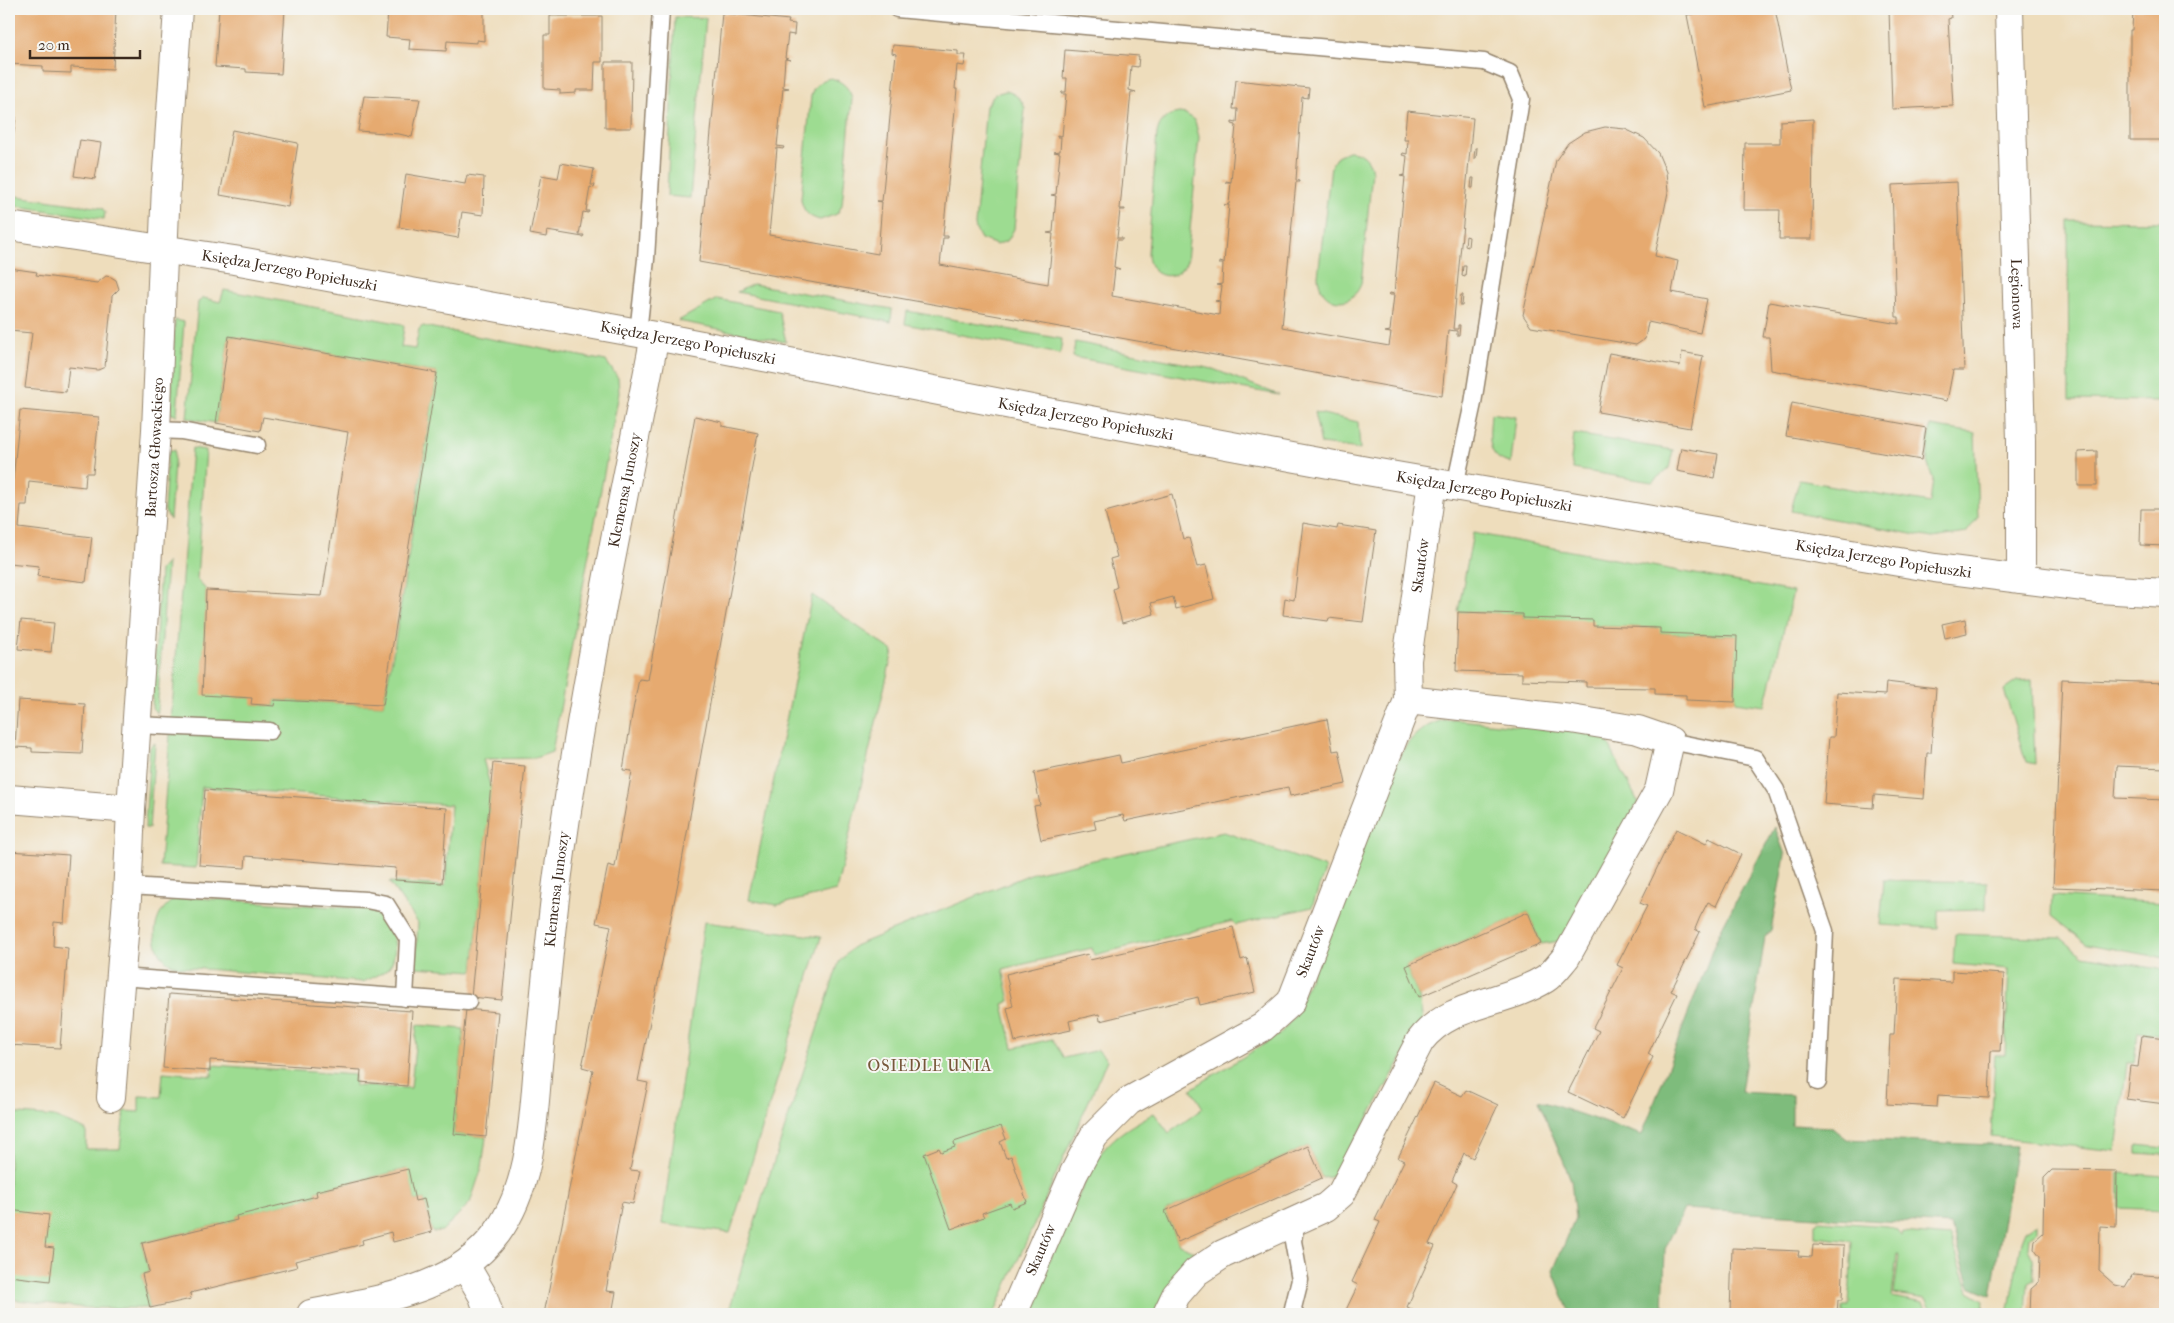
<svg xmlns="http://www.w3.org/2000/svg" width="2174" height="1323" font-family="'IM FELL French Canon',serif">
  <rect width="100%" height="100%" fill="#f6f6f2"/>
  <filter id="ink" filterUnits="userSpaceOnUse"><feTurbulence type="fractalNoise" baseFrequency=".02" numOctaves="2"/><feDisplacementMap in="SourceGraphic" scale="10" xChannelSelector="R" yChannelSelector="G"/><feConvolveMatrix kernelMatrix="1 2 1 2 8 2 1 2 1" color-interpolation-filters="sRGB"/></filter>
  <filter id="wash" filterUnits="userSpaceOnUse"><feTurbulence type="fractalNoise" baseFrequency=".0096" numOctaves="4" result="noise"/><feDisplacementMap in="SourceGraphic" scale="20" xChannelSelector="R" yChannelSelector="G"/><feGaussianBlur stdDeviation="1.12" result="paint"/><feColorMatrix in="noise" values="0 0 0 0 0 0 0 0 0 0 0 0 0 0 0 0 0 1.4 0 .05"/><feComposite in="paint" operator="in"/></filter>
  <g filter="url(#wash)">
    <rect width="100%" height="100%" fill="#eeddbc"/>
    <g fill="#9ddc91" stroke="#6c8358">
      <polygon points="675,17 706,18 690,198 667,196"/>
      <path d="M831 78C842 81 850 88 852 99L842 205 837 214 820 220C808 217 803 211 801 199L811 96C814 85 820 80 831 78Z"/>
      <path d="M1006 91C1016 94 1022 99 1025 109L1014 229 1008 240 997 245 981 239 976 230 975 225 986 106 995 94Z"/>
      <path d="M1179 113 1186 114 1195 121 1199 137 1187 261C1177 284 1148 279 1148 253L1157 133C1160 120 1167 115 1179 113Z"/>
      <path d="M1348 151C1361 151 1370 158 1372 172L1361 284C1351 311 1319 304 1318 276L1331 166 1337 156Z"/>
      <polygon points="9,195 102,208 105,212 104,219 9,205"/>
      <polygon points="2068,221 2165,222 2165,401 2069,400"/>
      <polygon points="753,284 892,309 891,322 737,292"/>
      <polygon points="224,290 402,324 404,327 401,347 415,349 419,329 423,326 606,361 618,378 619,393 552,752 535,758 483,759 491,789 473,971 415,967 418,923 389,882 445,886 451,805 202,787 196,868 160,866 192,448 206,450 197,579 206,590 203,694 252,698 252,704 274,706 275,700 383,705 394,648 437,373 229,336 216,423 187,418 198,302 204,298 220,302"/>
      <polygon points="717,299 779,311 786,342 678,321"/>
      <polygon points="907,311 1062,339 1060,354 905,324"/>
      <polygon points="175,320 184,322 177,415 171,414"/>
      <polygon points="1075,342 1213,369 1279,395 1073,357"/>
      <polygon points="1314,412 1358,422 1360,449 1321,444"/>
      <path d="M1491 413 1516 417 1511 463C1484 459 1490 433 1491 413Z"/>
      <polygon points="1930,426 1975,433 1978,517 1966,533 1932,538 1791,511 1799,480 1930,503 1933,479 1927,462"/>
      <polygon points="1574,434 1673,450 1669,468 1652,482 1573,469 1571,460"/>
      <polygon points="168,450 175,450 170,520 164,510"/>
      <polygon points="1473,533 1793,592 1765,706 1735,702 1736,636 1660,633 1659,628 1593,626 1523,618 1523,614 1458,612"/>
      <polygon points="167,562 157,713 152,708 160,570"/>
      <polygon points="812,595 893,651 836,891 777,905 749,900"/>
      <polygon points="2032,680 2035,764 2026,762 2004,690 2017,681"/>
      <path d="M1443 720H1459L1604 735 1638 802 1566 940 1541 944 1528 912 1406 966 1419 997 1423 1021 1340 1167 1331 1177 1322 1178 1308 1146 1165 1211 1179 1244 1195 1252 1177 1277 1157 1314H1024L1095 1161C1113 1135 1128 1128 1154 1113L1169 1133 1203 1108 1191 1089 1279 1035 1294 1017 1400 755C1411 737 1422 726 1443 720Z"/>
      <polygon points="155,743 149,829 145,828 150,747"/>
      <polygon points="1224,832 1323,867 1325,870 1312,907 1236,925 1233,921 1094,955 1092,948 1003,969 1010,1001 1003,1004 1013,1048 1052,1039 1064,1058 1098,1050 1107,1060 994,1314 728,1314 764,1192 839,962 854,946 1033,873"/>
      <polygon points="1884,880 1987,882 1986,909 1938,910 1938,928 1880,925"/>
      <polygon points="2052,896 2165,903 2165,958 2087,944 2051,916"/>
      <path d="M180 897 369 909C374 912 382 915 386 920 395 931 399 957 388 968 381 975 371 978 363 982L180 967C174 965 167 963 163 957 147 937 157 904 180 897Z"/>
      <polygon points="704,922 821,937 730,1233 662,1224"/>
      <polygon points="1955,934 2061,938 2083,956 2165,970 2165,1035 2138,1032 2134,1063 2127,1063 2116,1151 1991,1137 1995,1055 2005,1055 2009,969 1953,964"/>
      <polygon points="417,1025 464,1029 454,1134 486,1137 482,1167 470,1203 442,1231 432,1232 424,1199 415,1201 407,1169 316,1191 317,1196 237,1216 237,1220 142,1243 149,1272 142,1274 150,1308 88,1308 9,1299 9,1113 54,1117 86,1130 86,1149 120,1149 124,1111 139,1112 139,1096 161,1097 163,1072 212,1076 213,1065 355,1075 355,1086 411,1088"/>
      <polygon points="2137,1145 2165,1148 2165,1155 2137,1153"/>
      <polygon points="2119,1173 2165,1176 2165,1210 2119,1208"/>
      <polygon points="1819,1221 1887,1226 1896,1229 1901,1235 1902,1232 1950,1236 1969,1291 1984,1300 1983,1314 1934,1314 1926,1299 1894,1294 1899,1255 1897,1254 1892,1297 1923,1303 1929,1314 1843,1314 1843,1306 1849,1306 1852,1241 1815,1237 1815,1223"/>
      <polygon points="2037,1223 2037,1231 2029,1237 2028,1249 2033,1259 2034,1280 2028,1283 2026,1314 2008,1314 2021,1241 2025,1231"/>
    </g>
    <polygon fill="#7ebc7b" stroke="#5c734c" points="1775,827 1785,855 1771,930 1765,937 1741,1092 1792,1095 1792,1125 1832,1127 1847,1139 2016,1146 1991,1295 1970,1286 1951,1225 1684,1209 1665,1249 1663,1314 1570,1314 1553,1271 1575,1219 1571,1180 1538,1100 1642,1135 1718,935"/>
    <g id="blocks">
      <g fill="#e6aa6f">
        <polygon points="9,9 116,9 113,69 71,67 71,73 43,72 43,66 9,64"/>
        <polygon points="219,9 285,9 281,74 246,72 246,69 215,67"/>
        <polygon points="391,9 484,9 484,41 477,40 477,43 447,41 446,51 409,49 410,39 386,37 388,11"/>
        <polygon points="1719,9 1775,9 1791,90 1705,107 1687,15"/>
        <polygon points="1889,9 1950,9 1951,18 1948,19 1953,106 1892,109"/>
        <polygon points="2133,9 2165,9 2165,140 2130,140 2130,30 2132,30"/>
        <polygon points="722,13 789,20 788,23 795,24 794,35 788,34 785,58 791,60 785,59 783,87 789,88 783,89 777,146 784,147 783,149 777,148 769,235 878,254 882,202 877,201 882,201 884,181 895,63 896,54 892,53 893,45 958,51 958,55 966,55 964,66 957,65 955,89 957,89 943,236 948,236 948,238 943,238 940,265 1048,284 1053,234 1047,233 1053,232 1056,196 1051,195 1056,194 1058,174 1060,153 1054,152 1060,151 1061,137 1057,137 1057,135 1062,136 1066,94 1061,94 1062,92 1066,92 1067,78 1063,78 1065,50 1139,56 1138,67 1131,66 1129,90 1136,92 1131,92 1120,209 1125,209 1125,210 1120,210 1117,238 1122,238 1122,240 1117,240 1114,267 1120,269 1115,269 1112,296 1219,315 1220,302 1215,301 1220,300 1222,286 1216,285 1222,284 1223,264 1219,264 1219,262 1224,263 1229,205 1224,205 1229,204 1231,183 1226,183 1226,181 1231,182 1236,125 1232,124 1232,122 1237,123 1238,109 1233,109 1236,80 1309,88 1308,98 1302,97 1296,180 1300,181 1300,182 1296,182 1282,327 1389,346 1391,333 1385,332 1390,331 1394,295 1389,295 1390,293 1394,294 1405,177 1400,176 1405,175 1407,156 1402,155 1403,153 1407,154 1408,140 1404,140 1407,111 1473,118 1453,329 1458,329 1458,325 1460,325 1459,335 1457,335 1457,331 1448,330 1442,396 699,262"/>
        <polygon points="550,16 602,16 602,62 595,62 594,90 576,90 576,93 560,94 560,90 544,89 544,35 550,35"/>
        <polygon points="605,62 632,62 631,128 605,128"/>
        <polygon points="364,96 420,99 412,137 399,134 358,131"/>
        <polygon points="9,116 16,117 10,159 9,158"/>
        <polygon points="1813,119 1812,239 1779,239 1780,210 1744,210 1745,143 1780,143 1780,121"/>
        <polygon points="1605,127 1625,129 1644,138 1658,153 1666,172 1668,192 1655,256 1678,261 1672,292 1707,299 1700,333 1648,322 1645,339 1636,345 1531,327 1523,315 1556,160 1568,143 1585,132"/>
        <polygon points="232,130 298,143 288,207 220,195"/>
        <polygon points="80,140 101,143 95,179 74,176"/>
        <polygon points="1475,148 1477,148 1476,158 1474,158"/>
        <polygon points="561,163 594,169 591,185 595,185 594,188 590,187 586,211 589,211 588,213 583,212 579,235 584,235 583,237 547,231 546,237 530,234 541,175 558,178"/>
        <polygon points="406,174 465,184 467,175 484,177 483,215 462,212 458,238 399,227"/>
        <polygon points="1472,178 1474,178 1473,188 1471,188"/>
        <polygon points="1957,182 1964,370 1953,370 1947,401 1771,370 1769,337 1763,337 1769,302 1899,324 1899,317 1896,317 1892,185"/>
        <polygon points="1466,236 1469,237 1468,247 1465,246"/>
        <polygon points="1463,266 1466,266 1465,277 1462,276"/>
        <polygon points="9,268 37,272 36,275 97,283 106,276 111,277 116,280 119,289 112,296 105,367 98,370 69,367 66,392 25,388 32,333 9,331"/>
        <polygon points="1461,295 1463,295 1462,306 1460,306"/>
        <polygon points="229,336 437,373 383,705 275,700 274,706 263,705 251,704 252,698 202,695 206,590 322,596 348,432 263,417 260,431 216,423"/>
        <polygon points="1682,352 1703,356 1690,428 1598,412 1609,353 1680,366"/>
        <polygon points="1792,403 1926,428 1921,460 1786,436"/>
        <polygon points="20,410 99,417 93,473 86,473 85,487 29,481 27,505 21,505 19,528 92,537 86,582 37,576 39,566 9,563 9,480 13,480"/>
        <polygon points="695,416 722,422 722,426 758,433 679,878 638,1081 648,1083 630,1170 640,1171 633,1204 622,1202 617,1230 606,1291 616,1292 612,1314 544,1314 593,1070 582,1067 611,926 596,923 608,865 615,867 632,771 623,770 632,715 639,679 648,680"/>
        <polygon points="1681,448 1718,454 1714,478 1677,471"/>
        <polygon points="2097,451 2097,486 2078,486 2078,452"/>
        <polygon points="1172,494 1183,539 1189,538 1197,567 1206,565 1214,599 1176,609 1173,597 1151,603 1154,614 1122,623 1113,589 1117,587 1110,559 1117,557 1105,512"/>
        <polygon points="2141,509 2165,509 2165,546 2140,545"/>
        <polygon points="1303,523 1337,529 1338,525 1376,531 1363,622 1329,618 1328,621 1283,615 1285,598 1294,600"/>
        <polygon points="1458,612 1523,614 1523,618 1593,620 1593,626 1660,628 1660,633 1737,636 1735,702 1686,700 1686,695 1655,694 1655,688 1586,687 1586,682 1522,680 1522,673 1456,671"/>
        <polygon points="1965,619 1967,633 1945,638 1942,624"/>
        <polygon points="21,620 54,623 51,652 18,649"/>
        <polygon points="2062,679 2165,683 2165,768 2117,766 2115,798 2165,800 2165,891 2053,887"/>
        <polygon points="1886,682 1936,688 1931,753 1927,753 1924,799 1874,795 1873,808 1824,804 1829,737 1834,737 1837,692 1885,695"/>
        <polygon points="18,700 85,704 82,754 32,752 32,748 15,747"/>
        <polygon points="1327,719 1333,751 1339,750 1346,784 1290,796 1288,787 1125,821 1123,815 1094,821 1096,829 1041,840 1034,806 1040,805 1034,773 1119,755 1121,763"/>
        <polygon points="493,763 525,766 502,1000 471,997"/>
        <polygon points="205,790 447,808 442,883 395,880 396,868 246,856 245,868 199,865"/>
        <polygon points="1676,829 1706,844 1709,838 1741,854 1716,906 1708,902 1700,917 1695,929 1700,932 1671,991 1677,994 1648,1054 1653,1057 1623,1118 1568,1092 1599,1031 1593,1028 1623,968 1617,965 1647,906 1640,903"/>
        <polygon points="9,851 69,855 64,923 54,922 53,946 68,948 60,1048 9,1045"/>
        <polygon points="1528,912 1541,944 1419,997 1406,966"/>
        <polygon points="1233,927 1241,960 1247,958 1255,992 1200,1005 1198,997 1100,1021 1099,1014 1069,1021 1071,1030 1015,1042 1007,1008 1013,1006 1006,974 1088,954 1090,960"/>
        <polygon points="1952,971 2004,974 2000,1051 1991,1051 1989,1098 1938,1095 1937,1107 1887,1104 1890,1035 1894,1035 1897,979 1952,982"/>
        <polygon points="169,994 412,1011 407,1086 360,1082 361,1070 210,1060 210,1071 163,1068"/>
        <polygon points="466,1009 498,1012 486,1137 454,1134"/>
        <polygon points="2142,1035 2165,1038 2165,1104 2126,1099 2130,1066 2138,1067"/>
        <polygon points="1434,1083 1462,1096 1466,1090 1498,1105 1473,1158 1464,1153 1452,1181 1457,1184 1429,1244 1435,1246 1407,1307 1412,1309 1410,1314 1344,1314 1358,1285 1352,1282 1380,1222 1375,1220 1404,1161 1398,1158"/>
        <polygon points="1001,1126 1006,1139 1000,1142 1006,1158 1011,1156 1027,1202 1012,1208 1010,1203 982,1213 984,1217 951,1229 924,1154 939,1148 941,1152 955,1147 954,1142"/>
        <polygon points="1308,1146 1322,1178 1178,1242 1165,1211"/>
        <polygon points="408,1169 415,1201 424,1199 432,1232 393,1242 391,1232 362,1240 363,1244 295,1261 297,1267 190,1293 191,1299 150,1308 142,1274 149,1272 142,1243 237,1220 236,1216 317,1196 316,1191"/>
        <polygon points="2052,1170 2117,1171 2116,1227 2100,1226 2099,1271 2115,1285 2125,1287 2133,1274 2158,1276 2165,1274 2165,1314 2030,1314 2031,1289 2039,1282 2040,1257 2034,1249 2035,1240 2043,1233 2044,1178"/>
        <polygon points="9,1210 49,1215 45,1247 54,1248 50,1281 9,1276"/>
        <polygon points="1813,1245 1844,1246 1842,1300 1838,1300 1837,1314 1730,1314 1732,1248 1799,1251 1798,1256 1812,1257"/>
      </g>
    </g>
  </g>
  <g filter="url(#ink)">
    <use href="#blocks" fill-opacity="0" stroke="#94846d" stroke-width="1"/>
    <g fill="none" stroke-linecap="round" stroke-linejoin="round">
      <g stroke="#94846d" stroke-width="19">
        <g id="lane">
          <polyline points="897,9 1484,62 1510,73 1521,99 1473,403 1455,486"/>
          <polyline points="638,333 646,259 661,9"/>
          <polyline points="156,430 181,431 257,445"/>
          <polyline points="137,725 270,731"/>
          <polyline points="1670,741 1755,758 1776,790 1825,931 1818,1082"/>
          <polyline points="128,886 366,900 386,904 408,939 405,998"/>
          <polyline points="120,977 468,1002"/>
          <polyline points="1295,1314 1293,1308 1300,1280 1293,1241 1296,1222"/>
        </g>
      </g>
      <g stroke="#94846d" stroke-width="30">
        <g id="street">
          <path id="s1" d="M2009 9 2021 440V579"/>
          <path id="s2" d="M9 226 234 260 655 336 1042 411 1367 471 1773 541 1935 568 2021 579 2099 589 2165 593"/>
          <polyline points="9,799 131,809"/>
          <path id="s3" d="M111 1097 127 898 131 809 156 430 166 185 178 9"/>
          <polyline points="465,1265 483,1296 489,1314"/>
          <path id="s4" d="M311 1314C377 1299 453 1292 497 1233 534 1182 533 1114 539 1054 545 994 550 934 558 874 582 694 620 515 655 336"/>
          <path id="s5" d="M1013 1314 1074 1173 1094 1136 1129 1101 1263 1027 1291 1002 1408 700 1407 660 1432 482"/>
          <path d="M1167 1314 1176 1295 1196 1272 1223 1254 1326 1207 1341 1194 1420 1041C1449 1002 1505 1004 1545 979 1553 974 1560 964 1566 957L1659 790 1670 741 1638 730 1571 719 1408 700"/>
        </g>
      </g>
      <use href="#lane" stroke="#fff" stroke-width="16"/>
      <use href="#street" stroke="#fff" stroke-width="28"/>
    </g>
  </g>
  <g text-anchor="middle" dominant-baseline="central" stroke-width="4" stroke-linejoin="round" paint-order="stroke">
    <g font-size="15" fill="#3b2a1e" stroke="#f6f6f2">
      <text stroke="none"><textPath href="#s2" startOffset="284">Księdza Jerzego Popiełuszki</textPath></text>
      <text stroke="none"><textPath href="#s1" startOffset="285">Legionowa</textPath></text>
      <text stroke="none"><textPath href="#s2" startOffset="689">Księdza Jerzego Popiełuszki</textPath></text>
      <text stroke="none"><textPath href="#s2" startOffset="1094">Księdza Jerzego Popiełuszki</textPath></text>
      <text stroke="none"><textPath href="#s3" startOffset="651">Bartosza Głowackiego</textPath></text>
      <text stroke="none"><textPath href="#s4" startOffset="965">Klemensa Junoszy</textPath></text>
      <text stroke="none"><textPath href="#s2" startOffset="1499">Księdza Jerzego Popiełuszki</textPath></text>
      <text stroke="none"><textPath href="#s2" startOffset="1904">Księdza Jerzego Popiełuszki</textPath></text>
      <text stroke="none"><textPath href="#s5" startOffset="895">Skautów</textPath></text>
      <text stroke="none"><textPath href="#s4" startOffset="560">Klemensa Junoszy</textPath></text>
      <text stroke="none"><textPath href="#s5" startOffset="490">Skautów</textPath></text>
      <text stroke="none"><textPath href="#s5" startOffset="70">Skautów</textPath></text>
    </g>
    <g font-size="16" letter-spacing="1" fill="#77573a" stroke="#f6f6f2">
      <text x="930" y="1065">OSIEDLE UNIA</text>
    </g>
  </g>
  <rect width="2174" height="1323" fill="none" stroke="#f6f6f2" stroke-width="30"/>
  <path d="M30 50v8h110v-8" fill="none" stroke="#3b2a1e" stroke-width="2.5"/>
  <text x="38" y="50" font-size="15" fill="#3b2a1e" stroke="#f6f6f2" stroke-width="4" paint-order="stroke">20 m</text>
</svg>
